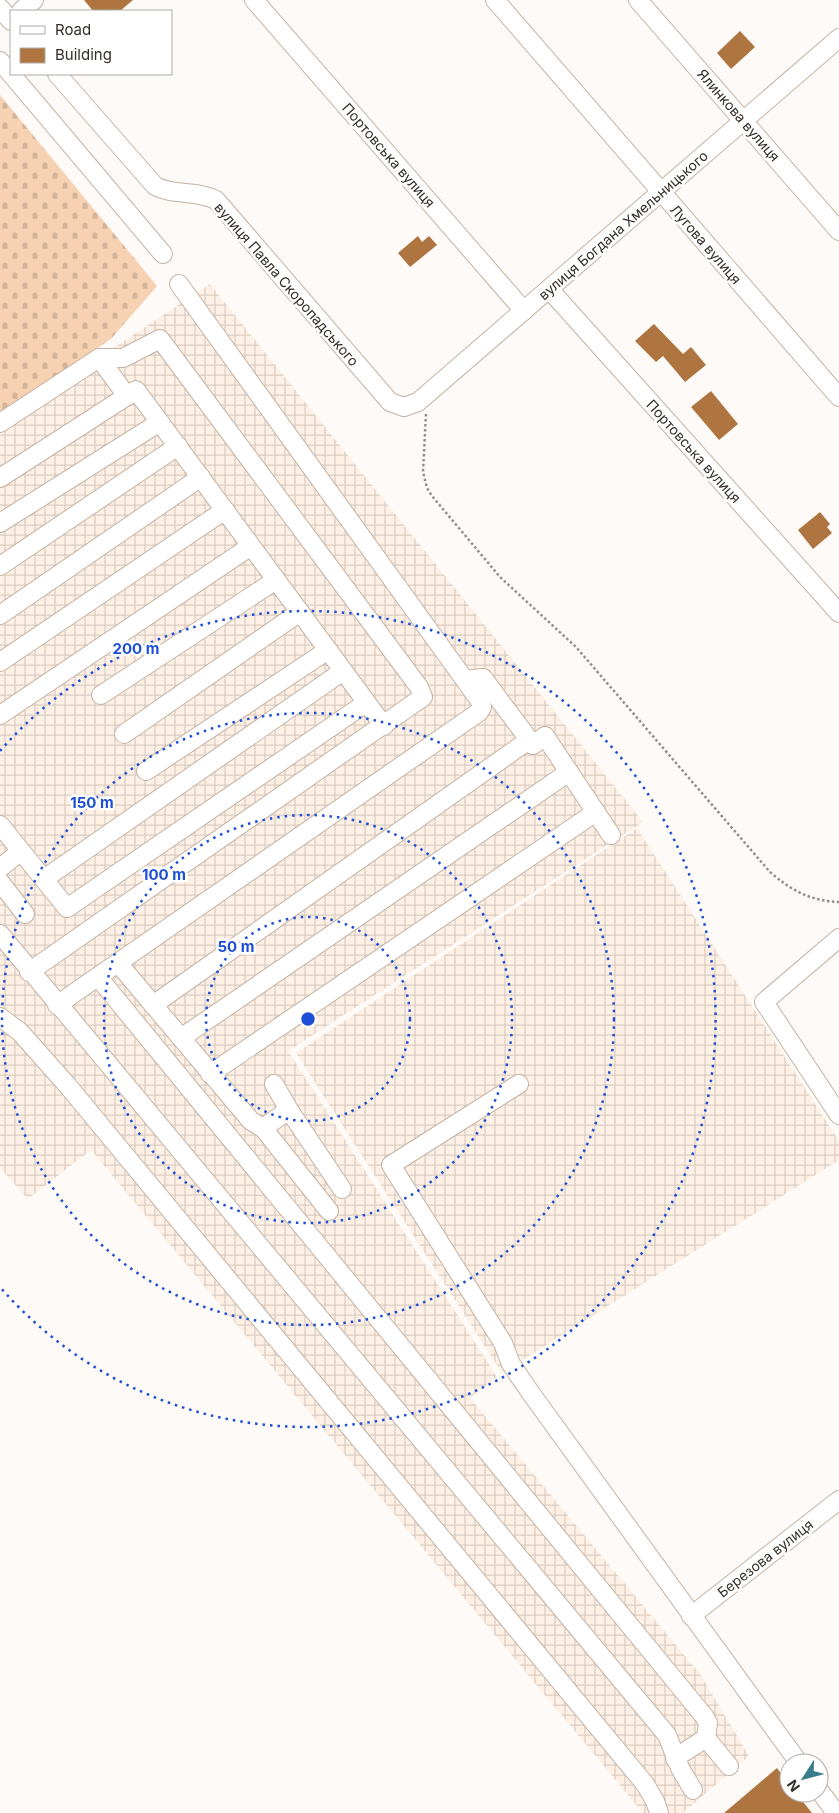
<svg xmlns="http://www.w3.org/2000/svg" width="839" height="1813" font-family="Inter,sans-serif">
  <defs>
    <pattern id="industrial-grid" width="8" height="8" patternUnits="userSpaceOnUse" patternTransform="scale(1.25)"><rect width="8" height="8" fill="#fef0e4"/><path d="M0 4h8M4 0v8" fill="none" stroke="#dacec4"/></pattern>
    <pattern id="cemetery-stones" width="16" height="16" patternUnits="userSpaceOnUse" patternTransform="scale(1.25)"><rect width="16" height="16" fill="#f6d1b2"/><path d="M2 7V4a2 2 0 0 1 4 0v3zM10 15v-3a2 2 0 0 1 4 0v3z" fill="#d4b499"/></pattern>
  </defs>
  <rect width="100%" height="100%" fill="#fdfaf7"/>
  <g fill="url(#industrial-grid)">
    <polygon points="210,284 643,822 288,1051 497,1377 470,1398 700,1674 749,1756 683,1813 643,1813 91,1150 28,1199 0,1168 0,423"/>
    <polygon points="637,828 839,1141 839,1160 502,1373 296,1053"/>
  </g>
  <polygon fill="url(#cemetery-stones)" points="0,95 157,286 111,339 0,413"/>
  <g fill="#ae7541">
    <polygon points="84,0 133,0 120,11 93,11"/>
    <polygon points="740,31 755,47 731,69 717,53"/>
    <polygon points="418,236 422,242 429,236 437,245 410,267 398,253"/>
    <polygon points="654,324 683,354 691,347 706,365 685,382 663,356 656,362 635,341"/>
    <polygon points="711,391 738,424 719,440 691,407"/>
    <polygon points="820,512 830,524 827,527 832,533 813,549 798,530"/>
    <polygon points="777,1768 789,1784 789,1793 796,1793 812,1813 724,1813"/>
  </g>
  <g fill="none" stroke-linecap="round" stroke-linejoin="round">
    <g stroke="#c4b3a5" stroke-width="20">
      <g id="minor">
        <polyline points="254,0 524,311"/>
        <polyline points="495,0 839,397"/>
        <polyline points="638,0 839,231"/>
        <polyline points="0,8 11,21"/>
        <polyline points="21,11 34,0"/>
        <polyline points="0,61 163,254"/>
        <path d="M57 74 155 186C173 196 197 190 216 200L390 402 404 407 418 402 839 38"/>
        <polyline points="549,289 839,613"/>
        <polyline points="99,358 127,396 136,390 384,726"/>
        <polyline points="0,423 99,358 123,358 160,339 419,687 423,697 29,972"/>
        <polyline points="0,478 127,396"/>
        <polyline points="0,523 160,422"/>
        <polyline points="0,566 178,446"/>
        <polyline points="0,615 201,477"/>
        <polyline points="0,662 225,510"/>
        <polyline points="465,680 483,678 533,745 545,736 611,835"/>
        <polyline points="101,695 276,580"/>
        <polyline points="0,715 251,546"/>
        <polyline points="124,734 300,612"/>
        <polyline points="146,771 328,650"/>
        <polyline points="0,825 21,851"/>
        <polyline points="0,868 21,851 67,908 366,703"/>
        <polyline points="44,879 343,671"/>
        <polyline points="0,882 25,914"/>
        <polyline points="0,934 667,1735 680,1768 693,1790"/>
        <polyline points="839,938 764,1002 839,1115"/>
        <polyline points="118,963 251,1121 263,1128 289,1110 274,1084"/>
        <polyline points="98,977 704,1716 708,1723 706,1738"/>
        <polyline points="57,1005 479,712 482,707 480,701 179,284"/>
        <polyline points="153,1005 529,740"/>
        <polyline points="0,1017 20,1032 68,1086 645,1784 655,1801 659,1813"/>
        <polyline points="181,1038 569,772"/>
        <polyline points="210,1074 596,812"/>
        <polyline points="519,1084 391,1165 503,1343 511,1364 530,1392 799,1763"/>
        <polyline points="289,1110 342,1189"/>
        <polyline points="263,1128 329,1211"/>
        <polyline points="691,1616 839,1500"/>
        <polyline points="675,1758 706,1738 729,1766"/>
        <polyline points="819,1790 836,1813"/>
      </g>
    </g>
    <path stroke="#938e8a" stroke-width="2.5" stroke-dasharray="2.5 2.5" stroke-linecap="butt" d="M426 414 423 472 427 488 432 496 500 577 576 647 770 872C791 890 810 901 839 902"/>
    <use href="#minor" stroke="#fff" stroke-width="18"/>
  </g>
  <g fill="none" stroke="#1d4ed8" stroke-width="2.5" stroke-dasharray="2.5 5">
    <circle cx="308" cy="1019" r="102"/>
    <circle cx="308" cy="1019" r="204"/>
    <circle cx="308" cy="1019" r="306"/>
    <path d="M0 751A408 408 0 1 1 0 1287"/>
  </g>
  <g text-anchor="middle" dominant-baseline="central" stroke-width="5" stroke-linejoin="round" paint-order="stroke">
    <g font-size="14" fill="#352e29" stroke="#fff">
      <text transform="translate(739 115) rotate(49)">Ялинкова вулиця</text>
      <text transform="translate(389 155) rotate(49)">Портовська вулиця</text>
      <text transform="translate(623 225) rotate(-41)">вулиця Богдана Хмельницького</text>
      <text transform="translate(706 244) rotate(49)">Лугова вулиця</text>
      <text transform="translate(287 284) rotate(49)">вулиця Павла Скоропадського</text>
      <text transform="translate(694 451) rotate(48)">Портовська вулиця</text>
      <text transform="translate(765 1558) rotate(-38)">Березова вулиця</text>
    </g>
  </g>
  <circle cx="308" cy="1019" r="8" fill="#1d4ed8" stroke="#fff" stroke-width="2.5"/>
  <g font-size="15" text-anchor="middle" font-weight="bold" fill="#1d4ed8" stroke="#fff" stroke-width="5" stroke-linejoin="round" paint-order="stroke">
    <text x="136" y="654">200 m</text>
    <text x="92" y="808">150 m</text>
    <text x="164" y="880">100 m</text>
    <text x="236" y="952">50 m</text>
  </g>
  <rect x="10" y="10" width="162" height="65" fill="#ffffff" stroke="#aeaba9"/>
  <rect x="20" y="26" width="25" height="8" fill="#ffffff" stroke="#aeaba9"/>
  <text x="55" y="35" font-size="15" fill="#352e29">Road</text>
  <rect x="20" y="48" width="25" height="15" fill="#ae7541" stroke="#aeaba9"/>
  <text x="55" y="60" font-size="15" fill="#352e29">Building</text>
  <g transform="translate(804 1778) rotate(234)"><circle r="24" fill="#ffffff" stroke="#aeaba9"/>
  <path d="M0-4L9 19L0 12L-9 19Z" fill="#387e8a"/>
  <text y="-8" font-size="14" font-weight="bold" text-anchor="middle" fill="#352e29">N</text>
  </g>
</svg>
